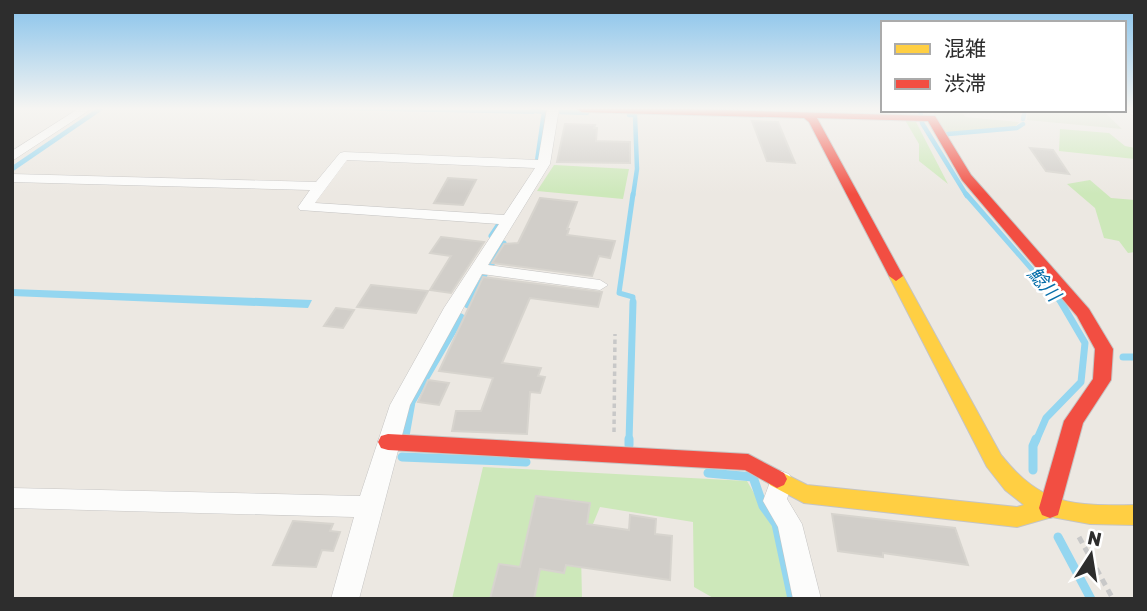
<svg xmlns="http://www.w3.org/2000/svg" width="1147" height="611" font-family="Rubik,'Noto Sans JP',sans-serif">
  <rect width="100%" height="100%" fill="#ece8e2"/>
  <g fill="#cde8ba">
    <polygon points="905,120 916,122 948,184 919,161 919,144"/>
    <polygon points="1060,129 1109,133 1125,146 1135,148 1135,159 1059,151"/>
    <polygon points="554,165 629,169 623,199 537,191"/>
    <polygon points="1090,180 1111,198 1135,200 1135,252 1128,253 1119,241 1104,238 1095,208 1067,184"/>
    <polygon points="483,467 747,481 777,533 789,599 715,599 694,587 693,522 600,507 581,553 582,599 452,599"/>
  </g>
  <g fill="#d8e0c9">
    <polygon points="932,110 961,112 966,117 1019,122 1015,127 962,133 943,132"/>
    <polygon points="1028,110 1102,110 1122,129 1027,120"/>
  </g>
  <g fill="#94d6f0">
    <polygon points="96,109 104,109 12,172 12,166"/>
    <polygon points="286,109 527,110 536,109 534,114"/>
    <polygon points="12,289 312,300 308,308 12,296"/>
  </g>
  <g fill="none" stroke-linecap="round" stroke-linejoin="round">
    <g stroke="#94d6f0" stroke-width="4.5">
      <polyline points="1131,109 1135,111"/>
      <polyline points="920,110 922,123 967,196"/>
      <polyline points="535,111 544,112 537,161"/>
      <polyline points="561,112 587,113"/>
      <polyline points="629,115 635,115 637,169 633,196"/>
      <polyline points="1023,119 1025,110"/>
      <polyline points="948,134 1017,128 1023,124"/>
    </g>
    <g stroke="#94d6f0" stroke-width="5">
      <polyline points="966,194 1062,304"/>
      <polyline points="491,236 499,224"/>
      <polyline points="491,266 504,243"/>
      <polyline points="468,304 485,275"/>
      <polyline points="633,304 633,297 619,293 633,194"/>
    </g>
    <g stroke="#94d6f0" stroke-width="7">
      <polyline points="468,305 469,302"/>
      <polyline points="1123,357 1135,357"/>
      <polyline points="406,436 412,402 461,317"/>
      <polyline points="629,441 633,302"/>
      <polyline points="1036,441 1046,418 1081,382 1085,343 1061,302"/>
    </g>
    <g stroke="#94d6f0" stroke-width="9">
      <polyline points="629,445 629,439"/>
      <polyline points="402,457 526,462"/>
      <polyline points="1033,470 1033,446 1036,439"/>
      <polyline points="708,473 753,477 763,506 776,524 792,599"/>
      <polyline points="1058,537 1091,599"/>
    </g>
  </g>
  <g fill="#d1cec9" stroke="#d7d4ce" stroke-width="2">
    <polygon points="752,121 778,122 795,163 767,161"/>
    <polygon points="565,124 595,125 594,128 597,128 596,141 630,142 630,163 557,162"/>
    <polygon points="1030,148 1053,150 1069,174 1046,171"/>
    <polygon points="448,178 476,180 463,205 434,203"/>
    <polygon points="540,198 577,202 567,229 569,229 567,235 615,241 610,258 599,256 592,276 492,263 504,244 518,243"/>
    <polygon points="441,237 484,242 451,293 430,290 451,256 430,253"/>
    <polygon points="483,277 602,292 598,307 530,298 529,300 502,363 541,368 538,376 545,377 540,393 530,392 527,434 452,431 456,411 481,411 493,378 439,371"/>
    <polygon points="371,285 428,291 416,313 357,307"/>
    <polygon points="336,308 354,310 343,328 324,326"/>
    <polygon points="428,380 449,383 439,405 418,402"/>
    <polygon points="536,496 590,503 587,524 629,530 630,515 656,519 655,534 672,536 670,580 566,565 564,573 540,569 534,599 490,599 499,564 520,567"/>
    <polygon points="832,514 955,528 968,565 883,553 883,557 838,551"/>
    <polygon points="293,521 333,524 330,531 340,532 333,551 322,550 316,567 273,565"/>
  </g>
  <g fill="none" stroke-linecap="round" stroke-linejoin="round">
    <g stroke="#c5c4c3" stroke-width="1">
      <polygon id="lane" points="1135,112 1135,116 1130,114 1131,113"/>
    </g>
    <g stroke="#c5c4c3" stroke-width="1">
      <g id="street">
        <polygon points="78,109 91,109 12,161 12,151"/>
        <path d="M547 109H559L550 164 488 265 600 280 608 285 600 290 482 274 410 405 359 599H331L354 517 12 508V488L360 496 390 405 444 308 499 224 300 210 298 207 310 190 12 182V174L316 182 340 153 344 152 538 160ZM347 160 535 168 504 215 315 203Z"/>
        <polygon points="781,471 789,474 793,481 787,499 802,524 821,599 793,599 778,527 763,501 773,474"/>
      </g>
    </g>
    <g stroke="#c5c4c3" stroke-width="2">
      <path id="slow" d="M896 271 903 276 1001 455C1042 506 1073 506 1135 505V525L1090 524 1052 517 1017 527 804 503 770 485 767 479 770 473 777 470 807 485 1017 507 1024 505 1005 490 987 467 889 276Z"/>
    </g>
    <g stroke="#c5c4c3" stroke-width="2">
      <g id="jam">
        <polygon points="577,109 686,109 935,116 971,175 1089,309 1113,349 1111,380 1083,423 1058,515 1050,518 1042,515 1039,508 1064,421 1093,379 1095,349 1077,316 962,180 928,121 817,118 903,276 896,281 889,276 809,122 804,118 582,112"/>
        <polygon points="388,434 748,454 784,473 787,479 784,485 777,488 745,470 388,450 381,448 378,442 381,436"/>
      </g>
    </g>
    <polyline stroke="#c8c8c8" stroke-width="3.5" stroke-dasharray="4.5 3.5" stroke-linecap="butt" points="614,432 615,334"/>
    <polyline stroke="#c8c8c8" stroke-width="5" stroke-dasharray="7 5" stroke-linecap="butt" points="1079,537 1113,599"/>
    <use href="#lane" fill="#fcfcfb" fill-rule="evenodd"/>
    <use href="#street" fill="#fcfcfb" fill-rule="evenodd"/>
    <use href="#slow" fill="#ffcf43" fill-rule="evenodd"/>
    <use href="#jam" fill="#f24e42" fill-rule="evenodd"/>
  </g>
  <linearGradient id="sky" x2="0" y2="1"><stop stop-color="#86c2eb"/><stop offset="0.56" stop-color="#f6f5f2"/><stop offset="1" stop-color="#f6f5f2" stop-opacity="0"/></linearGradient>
  <rect width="1147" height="194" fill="url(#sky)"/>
  <g text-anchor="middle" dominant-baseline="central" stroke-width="5" stroke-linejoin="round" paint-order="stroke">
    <g font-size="19" font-style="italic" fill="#066ea9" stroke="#fff">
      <text transform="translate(1044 284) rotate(49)">鯰川</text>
    </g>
  </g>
  <rect width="1147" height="611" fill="none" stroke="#2d2d2d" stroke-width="28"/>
  <rect x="881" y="21" width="245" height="91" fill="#ffffff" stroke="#ababab" stroke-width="2"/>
  <rect x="895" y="44" width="35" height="10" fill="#ffcf43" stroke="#ababab" stroke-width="2"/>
  <text x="944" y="56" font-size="21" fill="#2d2d2d">混雑</text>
  <rect x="895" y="79" width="35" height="10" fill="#f24e42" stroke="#ababab" stroke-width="2"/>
  <text x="944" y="91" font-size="21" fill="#2d2d2d">渋滞</text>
  <g transform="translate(1091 555) rotate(12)" stroke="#ffffff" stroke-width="5" paint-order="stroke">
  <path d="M0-5L12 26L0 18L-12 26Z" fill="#2d2d2d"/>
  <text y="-10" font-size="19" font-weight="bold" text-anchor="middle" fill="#2d2d2d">N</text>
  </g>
</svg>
